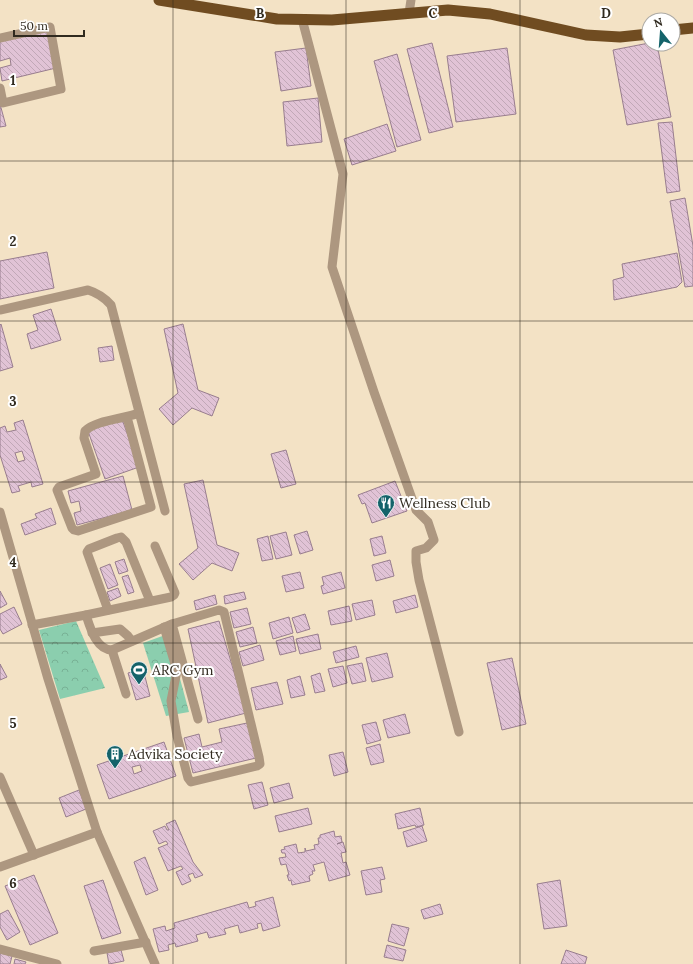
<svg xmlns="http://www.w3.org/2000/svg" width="693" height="964" font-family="Lora,serif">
  <defs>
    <pattern id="forest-crowns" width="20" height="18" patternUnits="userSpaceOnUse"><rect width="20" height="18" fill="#8bceae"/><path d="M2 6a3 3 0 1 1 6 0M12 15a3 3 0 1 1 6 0" fill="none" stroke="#78b195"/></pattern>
    <pattern id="building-back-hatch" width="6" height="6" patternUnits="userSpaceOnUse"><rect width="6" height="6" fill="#e1c3d6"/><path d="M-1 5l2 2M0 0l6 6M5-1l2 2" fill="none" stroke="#c1a8b7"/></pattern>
  </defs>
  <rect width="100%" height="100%" fill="#f3e2c5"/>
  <g fill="url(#forest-crowns)">
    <polygon points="76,621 105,688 60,699 39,630"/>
    <polygon points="168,634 189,712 166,716 143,643"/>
  </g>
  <g fill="url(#building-back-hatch)" stroke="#987d8e" fill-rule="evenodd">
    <polygon points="46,29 56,68 2,81 0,68 11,65 10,58 0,61 0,41"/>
    <polygon points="432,43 453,127 429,133 407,49"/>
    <polygon points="649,43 649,44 657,44 671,117 627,125 613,50"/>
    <polygon points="306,48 311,86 281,91 275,52"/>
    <polygon points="507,48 516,114 456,122 447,56"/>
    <polygon points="397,54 421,140 397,147 374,61"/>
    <polygon points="318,98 322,142 287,146 283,102"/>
    <polygon points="0,104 6,126 0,127"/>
    <polygon points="672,122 680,191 667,193 658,123"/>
    <polygon points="387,124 396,151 352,165 344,139"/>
    <polygon points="685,198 693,246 693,286 685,287 670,201"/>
    <polygon points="47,252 54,288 0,299 0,261"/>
    <polygon points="677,253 682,282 677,287 614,300 613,280 624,277 622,264"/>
    <polygon points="51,309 61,340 31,349 27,334 38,330 33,315"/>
    <polygon points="1,324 13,367 0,371 0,325"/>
    <polygon points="183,324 198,390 219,398 212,416 192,408 173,425 159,409 178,393 164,329"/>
    <polygon points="112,346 114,360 100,362 98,348"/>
    <polygon points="122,419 139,467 105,479 88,431"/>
    <path d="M23 420 43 484 32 487 31 482 18 486 20 491 12 493 0 455V428L5 426 7 432 16 430 14 423ZM22 451 25 460 18 462 15 453Z"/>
    <polygon points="286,450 296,484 281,488 271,454"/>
    <polygon points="123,476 132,510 77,525 74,513 81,511 79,501 71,503 68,491"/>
    <polygon points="203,480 217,545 239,553 232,571 212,563 193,580 179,564 198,548 184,484"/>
    <polygon points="395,481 407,511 372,523 365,503 362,504 358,495"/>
    <polygon points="51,508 56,524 25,535 21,524 37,518 35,514"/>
    <polygon points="307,531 313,550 300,554 294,535"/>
    <polygon points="286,532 292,555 276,559 270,536"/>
    <polygon points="268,536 273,559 262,561 257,539"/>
    <polygon points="382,536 386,553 374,556 370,539"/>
    <polygon points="124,559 128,571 119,574 115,562"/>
    <polygon points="390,560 394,576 376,581 372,565"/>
    <polygon points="110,564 118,585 108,589 100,568"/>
    <polygon points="300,572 304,588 286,592 282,576"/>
    <polygon points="341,572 345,588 323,594 321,586 324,585 322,577"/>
    <polygon points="128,575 134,592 128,594 122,577"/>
    <polygon points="118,588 121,596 110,601 107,592"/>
    <polygon points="0,591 7,604 0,608"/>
    <polygon points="244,592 246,599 225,604 224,596"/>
    <polygon points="215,595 217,604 196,610 194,601"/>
    <polygon points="415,595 418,607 396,613 393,601"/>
    <polygon points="372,600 375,615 356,620 352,604"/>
    <polygon points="349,606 352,621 331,625 328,611"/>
    <polygon points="14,607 22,624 3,634 0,629 0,614"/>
    <polygon points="247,608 251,624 234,628 230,612"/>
    <polygon points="305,614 310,629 297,633 292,618"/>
    <polygon points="289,617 293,633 273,639 269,623"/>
    <polygon points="219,621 246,713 208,723 188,629"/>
    <polygon points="253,627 257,643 240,647 236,632"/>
    <polygon points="318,634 321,649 300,654 296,639"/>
    <polygon points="293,636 296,651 280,655 276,641"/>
    <polygon points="260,645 264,660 243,666 239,652"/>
    <polygon points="356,646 359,657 336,663 333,652"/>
    <polygon points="387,653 393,677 372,682 366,658"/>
    <polygon points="512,658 526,724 502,730 487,663"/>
    <polygon points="362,663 366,681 352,684 347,666"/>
    <polygon points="0,664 7,677 0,680"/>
    <polygon points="343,666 347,683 333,687 328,669"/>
    <polygon points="143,669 150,696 136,700 128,673"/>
    <polygon points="320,673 325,691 315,693 311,676"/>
    <polygon points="300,676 305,695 291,698 287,680"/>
    <polygon points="277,682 283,704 256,710 251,688"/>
    <polygon points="405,714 410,733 388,738 383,720"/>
    <polygon points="376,722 381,740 367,744 362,725"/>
    <polygon points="247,723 256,758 193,773 184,738 199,734 202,747 222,742 219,729"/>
    <path d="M164 742 176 776 109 799 97 765ZM140 765 142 771 134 774 132 767Z"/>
    <polygon points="380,744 384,762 371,765 366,748"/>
    <polygon points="343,752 348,772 334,776 329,755"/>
    <polygon points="262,782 268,805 254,809 248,785"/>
    <polygon points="289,783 293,798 274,803 270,788"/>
    <polygon points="79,790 86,809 66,817 59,798"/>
    <polygon points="308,808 312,824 279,832 275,816"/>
    <polygon points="420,808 424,825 416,827 415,825 398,829 395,814"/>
    <polygon points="175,820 193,862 203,875 195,878 193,873 188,875 191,881 182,885 176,872 183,869 181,866 168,871 158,848 168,844 166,841 159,844 153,831 165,826 167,830 169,830 166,824"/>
    <polygon points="422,826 427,841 407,847 403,832"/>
    <polygon points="334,831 335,837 341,836 342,842 337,844 343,842 346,852 341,853 343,863 346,862 350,875 329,881 324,862 313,865 315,871 312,871 313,874 309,876 310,881 292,885 291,880 289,881 287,875 289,875 286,864 281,865 279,858 286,857 285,853 282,853 281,850 285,849 284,847 296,844 298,853 305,852 305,848 306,851 315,849 314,845 319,844 318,838 320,838 320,835"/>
    <polygon points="145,857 158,890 146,895 134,862"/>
    <polygon points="382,867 385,879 380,880 382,892 366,895 361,871"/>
    <polygon points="34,875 58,933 30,945 5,886"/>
    <polygon points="103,880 121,933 102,939 84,886"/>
    <polygon points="560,880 567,926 544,929 537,884"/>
    <polygon points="273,897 280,926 263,931 261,923 257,924 258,928 240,933 238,925 224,929 226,934 209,938 207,932 196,935 198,941 176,947 175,943 168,945 169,950 159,952 153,929 165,926 166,931 175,928 174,923 247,902 249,908 256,906 255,902"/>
    <polygon points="440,904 443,914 424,919 421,910"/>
    <polygon points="8,910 20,932 7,940 0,927 0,914"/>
    <polygon points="392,924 409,928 404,946 388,941"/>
    <polygon points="387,945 406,950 403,961 384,957"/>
    <polygon points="121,950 124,961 109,964 107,953"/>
    <polygon points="566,950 587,957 585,964 561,964"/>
    <polygon points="0,953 12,956 10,964 0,964"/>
    <polygon points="15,959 26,962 25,964 14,964"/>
  </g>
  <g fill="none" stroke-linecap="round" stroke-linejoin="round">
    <g stroke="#ad9780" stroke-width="9">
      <polyline points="409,13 411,0"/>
      <polyline points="302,19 343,174 332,267 374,392 416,510 428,522 434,540 426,548 416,551 416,562 419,580 459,732"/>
      <polyline points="0,38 50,27 61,89 3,103 0,88"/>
      <path d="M0 310 88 290C98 293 104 297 111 305L165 511"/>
      <path d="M127 417 151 507 78 531 74 530 72 528 57 490 59 487 96 474 84 438 85 431C96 420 124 419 139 413"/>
      <polyline points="0,512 48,679 97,832 155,964"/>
      <polyline points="108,610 87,552 89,549 117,538 121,537 126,542 150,601"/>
      <polyline points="86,615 171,597 174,595 175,593 155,546"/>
      <path d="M32 625 86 615C90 627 96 650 112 650L172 624 198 719"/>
      <polyline points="164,627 177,671 171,701 177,736 188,778 191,782 257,766 260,764 259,757 224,612 219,610 172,624"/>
      <polyline points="92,633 120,629 128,636 132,641"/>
      <polyline points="112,650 126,694"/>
      <polyline points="0,777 34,855"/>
      <polyline points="0,867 97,832"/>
      <polyline points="0,949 57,964"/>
      <polyline points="94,951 146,942"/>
    </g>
    <g stroke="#704c21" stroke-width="11">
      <polyline points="159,0 277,19 332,20 448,10 490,14 586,35 620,37 649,34"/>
      <polyline points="673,30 693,28"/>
    </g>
  </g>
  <path fill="none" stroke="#302a1f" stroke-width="1" stroke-opacity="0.55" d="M173 0V964M346 0V964M520 0V964M0 161H693M0 321H693M0 482H693M0 643H693M0 803H693"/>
  <defs>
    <g id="restaurant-pin" transform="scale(0.9)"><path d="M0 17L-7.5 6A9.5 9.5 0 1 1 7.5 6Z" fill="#14636a" stroke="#fff"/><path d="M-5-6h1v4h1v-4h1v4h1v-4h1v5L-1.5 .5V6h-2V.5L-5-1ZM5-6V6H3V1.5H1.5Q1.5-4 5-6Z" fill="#fff"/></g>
    <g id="stadium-pin" transform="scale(0.9)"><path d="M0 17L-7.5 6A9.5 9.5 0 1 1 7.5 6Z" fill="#14636a" stroke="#fff"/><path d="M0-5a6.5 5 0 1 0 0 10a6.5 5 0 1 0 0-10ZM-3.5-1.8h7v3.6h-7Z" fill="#fff"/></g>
    <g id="building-pin" transform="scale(0.9)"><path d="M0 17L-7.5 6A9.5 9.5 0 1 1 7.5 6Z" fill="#14636a" stroke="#fff"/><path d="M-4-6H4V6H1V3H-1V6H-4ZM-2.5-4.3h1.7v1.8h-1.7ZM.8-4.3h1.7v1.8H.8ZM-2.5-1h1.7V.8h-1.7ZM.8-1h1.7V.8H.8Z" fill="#fff"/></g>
  </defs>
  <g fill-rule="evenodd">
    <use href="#restaurant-pin" x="386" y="503"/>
    <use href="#stadium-pin" x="139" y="670"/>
    <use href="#building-pin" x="115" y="754"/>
  </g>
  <g text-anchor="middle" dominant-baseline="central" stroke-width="4" stroke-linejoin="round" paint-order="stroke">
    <g font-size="14" fill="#302a1f" stroke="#fff" text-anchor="start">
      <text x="399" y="503">Wellness Club</text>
      <text x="152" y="670">ARC Gym</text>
      <text x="128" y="754">Advika Society</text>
    </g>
  </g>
  <g font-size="13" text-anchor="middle" font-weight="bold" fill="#302a1f" stroke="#fff" stroke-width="4" stroke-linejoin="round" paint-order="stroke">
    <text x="260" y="18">B</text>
    <text x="433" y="18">C</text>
    <text x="606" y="18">D</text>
    <text x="13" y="85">1</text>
    <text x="13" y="246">2</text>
    <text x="13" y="406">3</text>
    <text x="13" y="567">4</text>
    <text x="13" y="728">5</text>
    <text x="13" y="888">6</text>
  </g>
  <g transform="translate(661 32) rotate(343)"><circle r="19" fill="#ffffff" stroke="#acaaa5"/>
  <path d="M0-3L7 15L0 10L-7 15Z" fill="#14636a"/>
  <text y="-6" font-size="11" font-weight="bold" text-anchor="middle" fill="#302a1f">N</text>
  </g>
  <path d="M14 30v6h70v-6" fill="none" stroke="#302a1f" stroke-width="2"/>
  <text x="20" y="30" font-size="12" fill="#302a1f" stroke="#ffffff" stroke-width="3" paint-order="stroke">50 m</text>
</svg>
